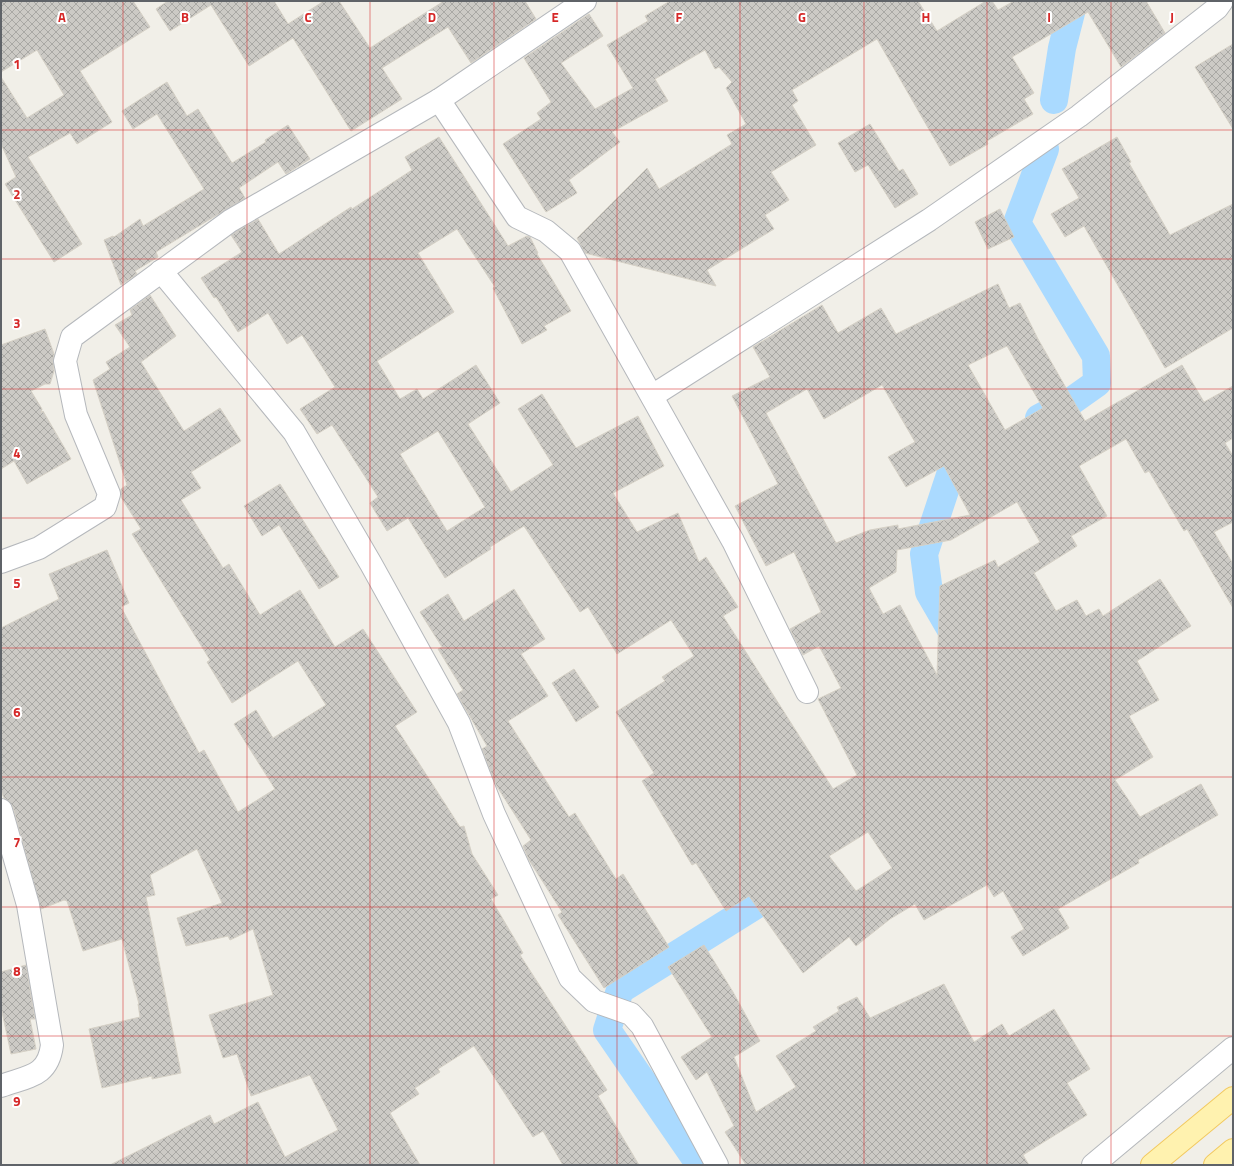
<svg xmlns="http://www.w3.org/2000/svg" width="1234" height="1166" font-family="'Titillium Web',sans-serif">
  <defs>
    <pattern id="building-cross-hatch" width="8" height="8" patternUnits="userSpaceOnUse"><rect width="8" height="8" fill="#cccac5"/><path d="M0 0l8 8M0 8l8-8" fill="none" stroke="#a9a8a4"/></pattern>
  </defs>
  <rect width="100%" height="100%" fill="#f1efe8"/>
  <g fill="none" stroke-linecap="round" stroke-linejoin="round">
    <g stroke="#aadaff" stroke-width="28">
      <polyline points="1054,100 1062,48 1074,1"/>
      <polyline points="1039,418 1073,400 1097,383 1096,356 1017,223 1045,149"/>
      <polyline points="958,642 929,592 924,554 954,463 976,452"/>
      <polyline points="700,1165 607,1030 620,990 788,885"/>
    </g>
  </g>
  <g fill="url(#building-cross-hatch)" stroke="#d6d1c6" fill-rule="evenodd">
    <polygon points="1,1 133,1 150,27 80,71 112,122 77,144 70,133 28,157 82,244 54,262 5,184 16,177 1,144 1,77 27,118 64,95 37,50 1,72"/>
    <polygon points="168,1 274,1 288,24 324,1 339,1 370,48 444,1 525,1 536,19 471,63 448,27 382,68 402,99 351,131 293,38 249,66 211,5 170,31 156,9"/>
    <polygon points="670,1 918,1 937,31 986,1 992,1 998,10 1014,1 1146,1 1165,33 1121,67 1088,12 1012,57 1034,93 1024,99 1033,114 987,141 988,144 950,166 877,39 792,90 798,101 792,105 816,145 771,172 789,200 765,215 774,229 707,270 716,286 585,253 577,238 647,168 659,189 732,144 727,135 746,124 726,88 732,82 719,67 715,69 705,50 655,79 668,101 612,132 620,142 569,180 577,193 546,212 503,144 541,119 537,113 551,102 524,58 589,14 603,36 561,63 595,109 633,88 607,45 648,21 645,16"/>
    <polygon points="1233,44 1233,129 1195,67"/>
    <polygon points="167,82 187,116 198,109 232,163 266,142 265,140 288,125 310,159 286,174 278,162 239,188 245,198 156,252 158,257 135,271 137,274 121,285 104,240 113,236 114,237 140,219 143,226 204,189 157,114 133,129 122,111"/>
    <polygon points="870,124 899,171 903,169 918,194 895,208 868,165 855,172 838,143"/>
    <path d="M439 137 508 246 527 236 530 237 538 253 537 254 571 311 544 326 547 330 522 344 493 288 495 287 457 229 418 253 454 312 377 361 400 399 417 389 423 399 476 365 500 403 468 424 511 492 553 465 518 409 542 394 576 448 638 416 664 466 613 493 637 532 678 513 699 562 706 557 738 607 723 616 833 789 857 775 818 699 841 688 819 646 803 655 790 629 821 612 794 552 766 566 735 506 778 484 732 396 770 377 753 347 822 305 838 333 881 308 896 334 998 284 1009 308 1020 303 1038 339 1085 421 1182 365 1204 402 1233 386V438L1225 443 1233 456V522L1214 532 1233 564V608L1187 529 1184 531 1149 471 1145 473 1126 439 1079 466 1107 516 1071 536 1077 546 1034 573 1056 611 1077 600 1086 616 1099 609 1103 616 1160 579 1191 626 1137 661 1159 700 1129 716 1153 757 1115 780 1140 817 1201 784 1218 815 1138 860 1139 863 1058 909 1069 928 1023 956 1011 937 1024 929 1003 891 994 897 987 885 924 920 915 904 890 919 856 946 849 937 803 973 749 896 726 911 696 863 692 865 642 781 654 773 616 712 665 681 662 677 694 656 671 620 617 654 588 607 580 612 524 526 490 547 491 549 445 578 408 518 387 531 370 503 378 497 332 425 317 434 300 409 335 387 302 335 287 344 268 313 238 332 216 297 214 298 201 278 242 252 231 235 237 231 258 219 279 254 351 207 352 209 412 170 405 157ZM1007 346 1043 408 1005 430 968 365ZM882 385 915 442 888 457 906 487 944 466 970 515 898 529V525L870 530 836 543 766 413 807 389 824 419ZM438 431 485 507 447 531 400 454ZM1017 502 1040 542 998 567 995 560 940 586 937 675 900 605 883 614 869 588 896 572 897 550 951 540ZM868 832 892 868 856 891 829 856Z"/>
    <polygon points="1117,137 1131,162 1129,163 1170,235 1233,204 1233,328 1165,368 1084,226 1065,237 1051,214 1079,198 1062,169"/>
    <polygon points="1000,209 1014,237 988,249 975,222"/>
    <polygon points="150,295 176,336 141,362 184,431 220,408 241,441 191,472 201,488 181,500 223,568 229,564 260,615 300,590 335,647 363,629 417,712 395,726 460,827 464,826 472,854 498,895 491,899 523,953 520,955 607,1090 598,1096 639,1165 563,1165 543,1131 533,1137 474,1046 438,1069 440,1072 415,1088 419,1094 390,1113 420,1165 110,1165 210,1115 214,1124 258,1102 285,1157 338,1130 310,1075 251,1096 237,1054 223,1058 209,1015 273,995 253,929 230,940 228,936 186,946 177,918 222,903 197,849 150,875 155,895 146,897 181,1073 152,1079 152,1076 102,1088 89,1029 140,1017 138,1004 139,1004 122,939 83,951 67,901 64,900 41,909 13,807 9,801 4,798 1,790 1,628 59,599 49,574 107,550 129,603 121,607 199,753 204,750 238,812 275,789 234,724 256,710 273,738 326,705 298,661 232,703 207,662 210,660 132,534 141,529 121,497 121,489 127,485 93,380 110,369 106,362 130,347 115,325 132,315 130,310"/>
    <polygon points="45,329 54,354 53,363 54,371 50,384 45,384 31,391 42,409 41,413 43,411 71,459 27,484 14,461 1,469 1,345"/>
    <polygon points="280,484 339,577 319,589 279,525 262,536 244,506"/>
    <polygon points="514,589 545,639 521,654 548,696 508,721 569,817 575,813 616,879 623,874 669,947 604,988 558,915 562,912 529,860 523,846 531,840 496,785 482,749 487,746 457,694 463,690 438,649 442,647 420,612 448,594 464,621"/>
    <polygon points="574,669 599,707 576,722 552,683"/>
    <polygon points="704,945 733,992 760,1041 734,1057 756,1112 796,1087 776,1056 816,1031 813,1027 839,1011 837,1007 857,997 870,1018 944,984 974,1042 1002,1024 1009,1036 1054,1009 1090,1069 1067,1083 1087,1115 1023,1155 1029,1165 746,1165 725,1132 734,1126 707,1072 696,1080 681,1057 712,1037 668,967"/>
    <polygon points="26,965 35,1019 30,1019 36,1049 11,1054 1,1007 1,972"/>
  </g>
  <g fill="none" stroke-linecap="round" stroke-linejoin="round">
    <g stroke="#b5b8bc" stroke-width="24">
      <g id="minor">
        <polyline points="439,100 517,217 546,231 570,251 733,541 807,692"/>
        <polyline points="161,271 294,432 371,564 459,723 494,814 570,978 594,1001 631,1014 642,1026 717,1165"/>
        <polyline points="652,396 929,220 1079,116 1217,8 1222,1"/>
        <path d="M1 810 28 905 52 1045C48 1077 28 1076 1 1086"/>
      </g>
    </g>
    <g stroke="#b5b8bc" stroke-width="24">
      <g id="tertiary">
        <polyline points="1,562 39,548 105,507 109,494 76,415 65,361 72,337 230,221 439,100 585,1"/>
        <polyline points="1093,1165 1233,1048"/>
      </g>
    </g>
    <g stroke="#f2c960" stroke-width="24">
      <g id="primary">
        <polyline points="1152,1165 1233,1098"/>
        <polyline points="1215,1165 1233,1150"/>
      </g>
    </g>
    <use href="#minor" stroke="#fff" stroke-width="22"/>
    <use href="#tertiary" stroke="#fff" stroke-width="22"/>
    <use href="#primary" stroke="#fff2af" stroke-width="22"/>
  </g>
  <path fill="none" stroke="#d62828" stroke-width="1" stroke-opacity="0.55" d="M123 1V1165M247 1V1165M370 1V1165M494 1V1165M617 1V1165M740 1V1165M864 1V1165M987 1V1165M1111 1V1165M1 130H1233M1 259H1233M1 389H1233M1 518H1233M1 648H1233M1 777H1233M1 907H1233M1 1036H1233"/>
  <g font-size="13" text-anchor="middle" font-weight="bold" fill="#d62828" stroke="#fff" stroke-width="4" stroke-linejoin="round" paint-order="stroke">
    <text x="62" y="22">A</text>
    <text x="185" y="22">B</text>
    <text x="308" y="22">C</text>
    <text x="432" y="22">D</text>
    <text x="555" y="22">E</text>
    <text x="679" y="22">F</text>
    <text x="802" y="22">G</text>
    <text x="926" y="22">H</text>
    <text x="1049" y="22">I</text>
    <text x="1172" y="22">J</text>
    <text x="17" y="69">1</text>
    <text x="17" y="199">2</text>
    <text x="17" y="328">3</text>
    <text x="17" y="458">4</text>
    <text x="17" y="588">5</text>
    <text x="17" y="717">6</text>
    <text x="17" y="847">7</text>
    <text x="17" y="976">8</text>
    <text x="17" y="1106">9</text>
  </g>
  <rect width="1234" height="1166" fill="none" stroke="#5f6368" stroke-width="4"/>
</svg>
